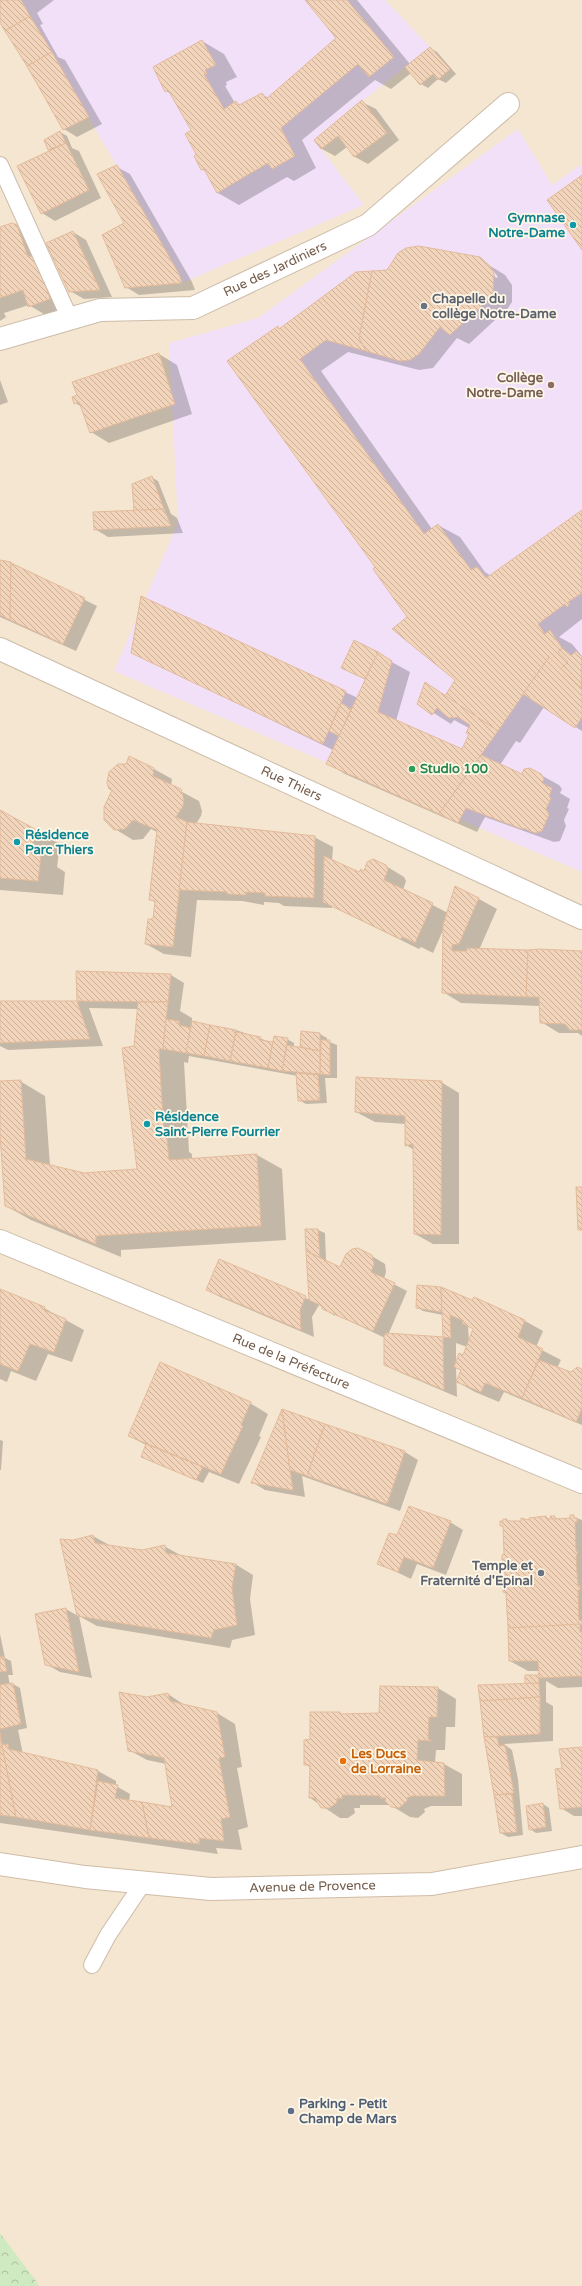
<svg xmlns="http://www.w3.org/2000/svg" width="582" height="2286" font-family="'Varela Round',sans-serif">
  <defs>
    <pattern id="park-crowns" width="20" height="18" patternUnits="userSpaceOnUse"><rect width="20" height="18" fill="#cfe9c1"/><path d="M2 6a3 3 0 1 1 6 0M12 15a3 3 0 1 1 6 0" fill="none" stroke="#adc09f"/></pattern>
    <pattern id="building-back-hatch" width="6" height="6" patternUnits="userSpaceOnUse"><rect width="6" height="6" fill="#f1d4ba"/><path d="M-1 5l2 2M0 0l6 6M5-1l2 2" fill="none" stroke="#c8af99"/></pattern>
  </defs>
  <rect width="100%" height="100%" fill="#fcf4e3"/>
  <rect fill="#f4e6d1" x="0" y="0" width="582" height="2286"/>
  <g fill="#f1e0f8">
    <polygon points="21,0 385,0 430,47 314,140 364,205 182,283 179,274"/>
    <polygon points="518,129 552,185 582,164 582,872 114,671 178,523 169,343 258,318"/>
  </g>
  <polygon fill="url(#park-crowns)" points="0,2233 36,2281 39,2286 0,2286"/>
  <g fill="#0003" fill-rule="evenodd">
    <polygon points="0,0 54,0 37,13 43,24 40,25 58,57 65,60 102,124 77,137 64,129 0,21"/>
    <polygon points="306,0 357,0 410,64 430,48 437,52 456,74 446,83 438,79 428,88 421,84 411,73 391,89 375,80 302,140 316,168 294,181 287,177 239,205 218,193 207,173 202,169 192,131 171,94 166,91 202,41 224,54 237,77 226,82 227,85 225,86 235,103 241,105 262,94 268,98 338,38"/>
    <polygon points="362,102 376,109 399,140 368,164 355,157 347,147 335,156 322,149 315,140"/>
    <polygon points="60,132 67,136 72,148 79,151 101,198 55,221 42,213 51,151 45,140"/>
    <polygon points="117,167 130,174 192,282 195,290 139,295 126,287 126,223"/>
    <polygon points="12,224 35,237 68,309 47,316 29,305 4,313 6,317 0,321 0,228"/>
    <polygon points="73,232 86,240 112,297 84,299 70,291"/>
    <polygon points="486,264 496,278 498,277 489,265 505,275 512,285 512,302 508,308 469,344 457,338 433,368 419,370 348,352 321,371 432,529 438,525 460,537 485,572 491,576 582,512 582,619 559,637 572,644 582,656 582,731 544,707 520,743 516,741 500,765 523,776 541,775 559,785 562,789 560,793 570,799 567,808 569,809 564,820 566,826 560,841 554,842 485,817 477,832 345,774 327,763 333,750 132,652 141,597 358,698 366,680 349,671 355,642 410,672 396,721 463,750 470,734 469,728 454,720 451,724 418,703 449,700 456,680 408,617 377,568 278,327 280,329"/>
    <polygon points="159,354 177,365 192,414 109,443 91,432 82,407 75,403"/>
    <polygon points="0,380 8,402 0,405"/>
    <polygon points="151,477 158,481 171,514 177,518 183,533 108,537 95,529 135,511"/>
    <polygon points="0,561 10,563 97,606 76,651 0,617"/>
    <polygon points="154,769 172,779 171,786 199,801 202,811 201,816 196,824 314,837 333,847 332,861 360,873 386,866 404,877 406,881 403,890 448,913 456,888 479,899 497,909 479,950 582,952 582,1036 578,1033 559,1033 541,1022 540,1006 461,1003 443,992 444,928 433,953 421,947 419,949 332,906 332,908 284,906 279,903 264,902 264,905 242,901 197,900 191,957 164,954 146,944 154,921 156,903 150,899 157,832 151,829 143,839 133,840 115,829"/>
    <polygon points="0,812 60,844 57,867 65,872 63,895 0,890"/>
    <polygon points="77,972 171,975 184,983 180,1011 192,1018 192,1022 236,1030 273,1043 287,1039 294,1043 294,1047 301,1048 302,1032 320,1034 327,1038 327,1041 337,1045 337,1078 325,1078 327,1103 306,1104 299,1100 298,1076 189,1056 188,1063 184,1062 189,1152 192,1154 192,1159 257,1155 282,1169 286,1240 121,1250 121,1257 31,1220 6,1206 0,1123 0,1082 20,1081 45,1096 50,1166 84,1174 138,1170 135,1047 138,1009 89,1008 103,1046 8,1050 0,1046 0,1002 78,1002"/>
    <polygon points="441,1082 459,1093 459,1244 433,1244 415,1234 414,1150 406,1145 406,1124 375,1122 356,1112"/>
    <path d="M306 1230H318L325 1233 326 1261 340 1268 352 1250H362L385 1264 386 1272 384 1279 407 1291 388 1335 444 1338 443 1315 423 1311 417 1307 525 1321 543 1331 536 1347 561 1360 557 1368 572 1373 582 1370V1425L504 1392 499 1402 475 1392 457 1382 462 1371 456 1368 457 1397 399 1372 385 1365V1338L335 1314V1316L319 1305 312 1317 314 1337 220 1297 207 1290 220 1260 310 1300ZM468 1326 474 1329 469 1342ZM456 1343 467 1347 463 1356 456 1363Z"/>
    <polygon points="0,1290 44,1308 84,1330 72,1362 48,1354 36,1381 11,1371 7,1382 0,1379"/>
    <polygon points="161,1364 250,1403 268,1414 259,1436 261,1437 239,1484 209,1472 203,1483 142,1457 146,1445 129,1436"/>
    <polygon points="283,1410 405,1452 418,1460 400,1511 302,1476 305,1497 265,1490 252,1482"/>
    <polygon points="0,1440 3,1441 1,1470 0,1470"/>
    <polygon points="571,1516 582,1520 582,1687 558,1688 546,1681 546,1702 553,1706 553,1741 504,1744 512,1750 518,1779 523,1835 508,1837 501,1833 479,1686 526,1685 540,1676 540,1671 528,1671 510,1661 505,1560 503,1559 505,1555 504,1527 501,1525 507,1520 511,1522 530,1522 546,1517 552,1520 554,1517 559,1519 571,1519"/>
    <polygon points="450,1522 463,1530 446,1575 417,1564 411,1579 378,1563 398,1536"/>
    <polygon points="93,1536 111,1546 142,1551 164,1546 182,1556 235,1564 253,1575 250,1599 255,1635 232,1640 230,1648 97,1626 79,1616 92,1678 60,1672 46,1664 36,1615 66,1609 78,1616 73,1541"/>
    <polygon points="0,1634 5,1658 11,1661 13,1675 8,1675 10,1685 13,1684 20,1688 27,1728 18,1730 23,1754 98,1771 116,1781 116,1786 130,1794 129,1801 173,1808 166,1764 147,1760 129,1750 147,1698 168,1694 186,1706 217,1713 235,1724 242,1767 237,1768 248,1827 238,1830 242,1850 216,1848 218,1854 0,1823"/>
    <polygon points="438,1688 456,1699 455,1727 446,1727 445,1750 436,1750 435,1763 444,1764 462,1774 462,1806 431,1806 424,1809 425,1812 418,1818 410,1817 390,1805 360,1805 360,1808 354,1808 355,1813 348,1818 340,1818 310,1798 311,1768 305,1764 311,1740 340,1713 343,1715 380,1714"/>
    <polygon points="582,1748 582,1816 574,1816 561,1808 563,1769"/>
    <polygon points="543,1804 549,1808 552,1831 536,1833 530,1829"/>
  </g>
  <g fill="url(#building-back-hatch)" stroke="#e4bb9b">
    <polygon points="0,0 21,0 30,16 5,31 0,23"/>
    <polygon points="305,0 347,0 394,57 369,77 358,64 281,128 295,156 272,169 268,163 217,193 204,169 201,170 194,156 196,154 185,134 191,130 168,90 165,92 153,67 202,40 216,65 205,70 207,73 204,74 224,109 236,101 239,105 262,93 266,99 336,38"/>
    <polygon points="30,16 52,52 27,66 5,31"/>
    <polygon points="430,47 450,69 438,80 433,74 420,85 405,67"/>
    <polygon points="52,52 89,117 63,130 27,66"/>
    <polygon points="362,100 387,133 354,157 338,136 321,149 314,140"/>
    <polygon points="60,131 66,143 48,150 44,140"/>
    <polygon points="66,143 89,190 41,214 17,166"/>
    <polygon points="117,165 179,274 182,283 125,288 102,235 124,223 97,174"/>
    <polygon points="582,175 582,250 547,200"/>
    <polygon points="12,223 17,225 28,257 36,255 50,299 28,307 23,290 0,298 0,227"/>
    <polygon points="73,231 100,290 69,292 46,243"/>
    <polygon points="419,246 480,257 491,267 494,274 493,295 450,335 440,327 419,354 410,360 400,361 366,351 359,338 372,271 387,270 398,253 406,248"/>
    <polygon points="372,271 359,338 366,351 326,340 300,359 424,534 438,524 471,570 477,567 486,578 582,510 582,593 568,602 570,604 567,607 565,604 538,624 545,634 550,630 562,648 558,652 568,662 561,669 549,657 498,731 445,696 455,680 392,629 407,617 373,569 375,567 227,361 278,326 279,329 356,272"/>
    <polygon points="159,353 175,404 90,433 79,402 74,404 72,397 77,395 72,382"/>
    <polygon points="152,476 164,509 134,511 132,484"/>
    <polygon points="164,509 171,526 94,530 93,512"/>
    <polygon points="0,560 11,562 10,620 0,615"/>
    <polygon points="11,563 85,598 63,644 10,620"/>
    <polygon points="141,596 346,691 323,744 131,653"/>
    <polygon points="354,640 378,652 365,679 341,668"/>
    <polygon points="562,648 571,656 576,651 582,657 581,688 561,669 568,662 558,652"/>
    <polygon points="378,652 392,661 378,712 462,749 469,734 466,733 470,725 458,717 449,718 437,708 432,715 417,704 425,682 498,731 439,814 326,764"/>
    <polygon points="549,657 582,689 582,717 575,728 523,694"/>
    <polygon points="341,703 351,709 339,736 329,731"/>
    <polygon points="481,755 522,774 524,769 530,768 541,774 544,779 542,783 552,788 549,797 551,798 546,809 549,815 542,831 535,833 523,828 522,829 466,808 458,823 439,814"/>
    <polygon points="129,756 154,768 153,776 181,789 184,800 183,806 176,817 187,822 173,947 145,944 148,919 153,919 155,901 149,900 157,830 133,820 125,829 114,830 104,820 104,807 112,790 109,789 107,783 109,772 118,764 126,764"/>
    <polygon points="0,810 35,829 32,855 41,856 38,881 0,878"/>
    <polygon points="187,822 315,836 314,898 265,896 265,893 246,892 246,895 227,894 227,892 179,890"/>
    <polygon points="324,856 359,872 361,869 364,871 367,862 373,859 386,865 388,870 384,880 433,903 415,943 403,937 400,939 323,902"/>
    <polygon points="455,886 479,898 459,944 452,945 452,951 467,951 467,948 528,950 527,997 442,993 443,925"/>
    <polygon points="540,949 582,951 582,1030 570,1030 565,1024 540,1023 539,997 526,997 528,950"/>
    <polygon points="76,971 171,974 168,1002 77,1001"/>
    <polygon points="0,1001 77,1001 90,1039 0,1043"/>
    <polygon points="138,1002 168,1002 163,1049 159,1049 164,1137 167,1138 169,1160 257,1154 261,1226 96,1236 96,1244 5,1206 0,1135 0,1081 21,1080 26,1159 84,1173 137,1169 122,1048 134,1046"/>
    <polygon points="166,1019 179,1021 179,1025 191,1028 186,1053 163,1049"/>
    <polygon points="192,1021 210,1025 204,1056 186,1053"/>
    <polygon points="210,1025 236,1030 230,1061 204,1056"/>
    <polygon points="301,1031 320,1033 320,1051 300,1047"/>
    <polygon points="236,1032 261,1037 260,1040 273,1042 268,1068 230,1061"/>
    <polygon points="274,1036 288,1038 282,1071 268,1068"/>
    <polygon points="321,1040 330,1040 330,1075 320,1074"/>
    <polygon points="287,1045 320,1051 320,1074 282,1071"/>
    <polygon points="296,1073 318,1075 320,1100 298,1101"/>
    <polygon points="356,1077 442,1081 441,1235 414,1234 413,1144 405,1146 405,1116 355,1112"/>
    <polygon points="576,1187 582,1187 582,1230 578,1230"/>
    <polygon points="305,1229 318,1229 320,1258 306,1251"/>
    <polygon points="358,1248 372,1255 374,1264 371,1272 395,1283 373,1331 322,1309 322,1306 309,1300 306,1251 340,1267 346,1254 352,1249"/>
    <polygon points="219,1259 306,1296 300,1310 301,1330 206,1290"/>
    <polygon points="417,1285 441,1287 442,1312 416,1308"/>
    <polygon points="441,1287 472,1300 474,1297 525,1320 518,1337 543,1349 522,1398 485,1383 481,1392 456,1382 461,1370 454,1367 459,1353 463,1355 473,1329 462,1323 464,1321 450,1315 451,1338 443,1337"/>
    <polygon points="0,1289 45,1307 44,1310 66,1319 54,1352 30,1344 18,1371 0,1364"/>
    <polygon points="386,1333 443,1337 444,1390 384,1365 384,1336"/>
    <polygon points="539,1360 571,1372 577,1367 582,1369 582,1408 576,1422 522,1398"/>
    <polygon points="160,1362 251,1402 241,1425 243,1426 221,1474 128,1436"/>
    <polygon points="282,1409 290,1470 293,1490 251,1483"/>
    <polygon points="282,1409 325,1424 307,1476 290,1470"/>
    <polygon points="325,1424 405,1451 387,1504 307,1476"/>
    <polygon points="146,1444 203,1467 196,1480 141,1457"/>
    <polygon points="409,1506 451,1521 433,1568 404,1557 398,1572 377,1564 389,1533 397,1535"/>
    <polygon points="570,1515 574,1515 574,1518 577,1518 577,1522 575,1522 576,1551 578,1552 576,1557 578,1586 580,1585 580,1590 578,1590 579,1620 582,1621 582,1625 508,1628 506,1593 503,1592 503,1589 506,1589 504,1560 502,1560 502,1555 504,1554 503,1526 500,1526 500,1521 503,1521 503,1519 507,1519 507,1521 521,1521 521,1518 529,1520 529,1518 546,1516 547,1519 551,1519 550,1516 555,1516 555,1519 570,1518"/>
    <polygon points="93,1535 95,1543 142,1550 165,1545 166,1553 236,1564 232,1588 237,1625 214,1630 211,1638 77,1616 60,1539 73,1540"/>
    <polygon points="66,1608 79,1672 45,1665 35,1614"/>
    <polygon points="580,1624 580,1632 582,1632 582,1676 539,1678 538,1661 509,1661 508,1628"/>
    <polygon points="0,1656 4,1657 7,1671 0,1672"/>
    <polygon points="525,1675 539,1675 539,1683 525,1684"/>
    <polygon points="13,1683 21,1724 0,1729 0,1685"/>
    <polygon points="539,1683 540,1697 480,1701 478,1685"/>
    <polygon points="380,1686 438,1687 437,1717 429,1717 428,1739 432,1741 418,1740 417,1760 444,1763 445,1796 412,1796 407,1798 407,1801 399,1808 391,1807 385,1801 386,1798 380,1798 380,1796 342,1795 342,1799 337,1798 337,1802 330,1808 321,1808 315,1798 309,1798 310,1765 304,1765 304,1740 310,1739 310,1712 340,1712 340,1714 379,1713"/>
    <polygon points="119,1692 147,1697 168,1693 170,1701 217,1712 225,1757 219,1758 230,1817 221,1819 224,1841 199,1838 200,1844 149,1838 142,1802 172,1807 164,1758 128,1751"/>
    <polygon points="540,1697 540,1734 484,1737 480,1701"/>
    <polygon points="0,1733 2,1745 16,1817 0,1815"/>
    <polygon points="484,1737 497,1737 499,1746 505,1745 514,1793 494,1795"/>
    <polygon points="8,1744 9,1749 98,1770 90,1830 16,1817 2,1745"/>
    <polygon points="582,1747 582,1807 560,1809 555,1769 562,1768 559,1749"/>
    <polygon points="98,1781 118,1785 115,1798 142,1802 149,1838 90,1830"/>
    <polygon points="512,1794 517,1832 500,1833 494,1795"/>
    <polygon points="543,1803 546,1827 529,1830 526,1806"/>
  </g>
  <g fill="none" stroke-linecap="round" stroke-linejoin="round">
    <g stroke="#cdbcaa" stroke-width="18">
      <g id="lane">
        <polyline points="0,165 70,319"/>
        <polyline points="92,1965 108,1935 143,1883"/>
      </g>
    </g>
    <g stroke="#cdbcaa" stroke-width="24">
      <g id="street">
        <path id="s1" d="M0 339 100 310 193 308 368 225 508 104"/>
        <path id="s2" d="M0 649 582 918"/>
        <path id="s3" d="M0 1241 582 1482"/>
      </g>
    </g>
    <g stroke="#d0bca7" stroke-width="24">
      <g id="secondary">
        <path id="s4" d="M0 1864 85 1877 211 1889 432 1884 582 1857"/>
      </g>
    </g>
    <use href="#lane" stroke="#fff" stroke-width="16"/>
    <use href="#street" stroke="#fff" stroke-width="22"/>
    <use href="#secondary" stroke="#fff" stroke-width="22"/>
  </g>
  <g fill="#0f9aa8" stroke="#fff8e9" stroke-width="1.5">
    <circle cx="573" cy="225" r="4"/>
    <circle cx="17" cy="842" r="4"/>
    <circle cx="147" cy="1124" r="4"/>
  </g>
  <g fill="#6b7280" stroke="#fff8e9" stroke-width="1.5">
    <circle cx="424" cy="306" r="4"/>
    <circle cx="541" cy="1573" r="4"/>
  </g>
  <circle fill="#8d6e63" stroke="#fff8e9" stroke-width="1.5" cx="551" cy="385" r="4"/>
  <circle fill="#2e9e5b" stroke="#fff8e9" stroke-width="1.5" cx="412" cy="769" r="4"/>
  <circle fill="#e8710a" stroke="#fff8e9" stroke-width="1.5" cx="343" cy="1761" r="4"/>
  <circle fill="#5c6f8a" stroke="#fff8e9" stroke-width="1.5" cx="291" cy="2111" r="4"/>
  <g text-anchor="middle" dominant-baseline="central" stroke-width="3.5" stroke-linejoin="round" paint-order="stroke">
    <g font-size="13" font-weight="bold" fill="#0d838f" stroke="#fff8e9" text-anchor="start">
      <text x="565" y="218" text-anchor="end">Gymnase<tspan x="565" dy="15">Notre-Dame</tspan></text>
      <text x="25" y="835">Résidence<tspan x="25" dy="15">Parc Thiers</tspan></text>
      <text x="155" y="1117">Résidence<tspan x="155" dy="15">Saint-Pierre Fourrier</tspan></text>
    </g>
    <g font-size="13" fill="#745b49" stroke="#fff8e9">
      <text stroke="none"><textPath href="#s1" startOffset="288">Rue des Jardiniers</textPath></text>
      <text stroke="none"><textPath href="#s2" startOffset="321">Rue Thiers</textPath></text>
      <text stroke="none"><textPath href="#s3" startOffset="315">Rue de la Préfecture</textPath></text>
      <text stroke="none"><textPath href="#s4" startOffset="314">Avenue de Provence</textPath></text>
    </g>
    <g font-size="13" font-weight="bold" fill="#5b616d" stroke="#fff8e9" text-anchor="start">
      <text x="432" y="299">Chapelle du<tspan x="432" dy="15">collège Notre-Dame</tspan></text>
      <text x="533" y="1566" text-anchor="end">Temple et<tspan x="533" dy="15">Fraternité d'Epinal</tspan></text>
    </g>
    <g font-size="13" font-weight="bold" fill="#785e54" stroke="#fff8e9" text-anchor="end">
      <text x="543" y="378">Collège<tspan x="543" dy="15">Notre-Dame</tspan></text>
    </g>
    <g font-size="13" font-weight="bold" fill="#27864d" stroke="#fff8e9" text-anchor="start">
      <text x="420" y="769">Studio 100</text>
    </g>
    <g font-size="13" font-weight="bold" fill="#c56008" stroke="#fff8e9" text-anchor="start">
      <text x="351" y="1754">Les Ducs<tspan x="351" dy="15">de Lorraine</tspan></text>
    </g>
    <g font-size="13" font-weight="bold" fill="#4e5e75" stroke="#fff8e9" text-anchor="start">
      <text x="299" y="2104">Parking - Petit<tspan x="299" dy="15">Champ de Mars</tspan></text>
    </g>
  </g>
</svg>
